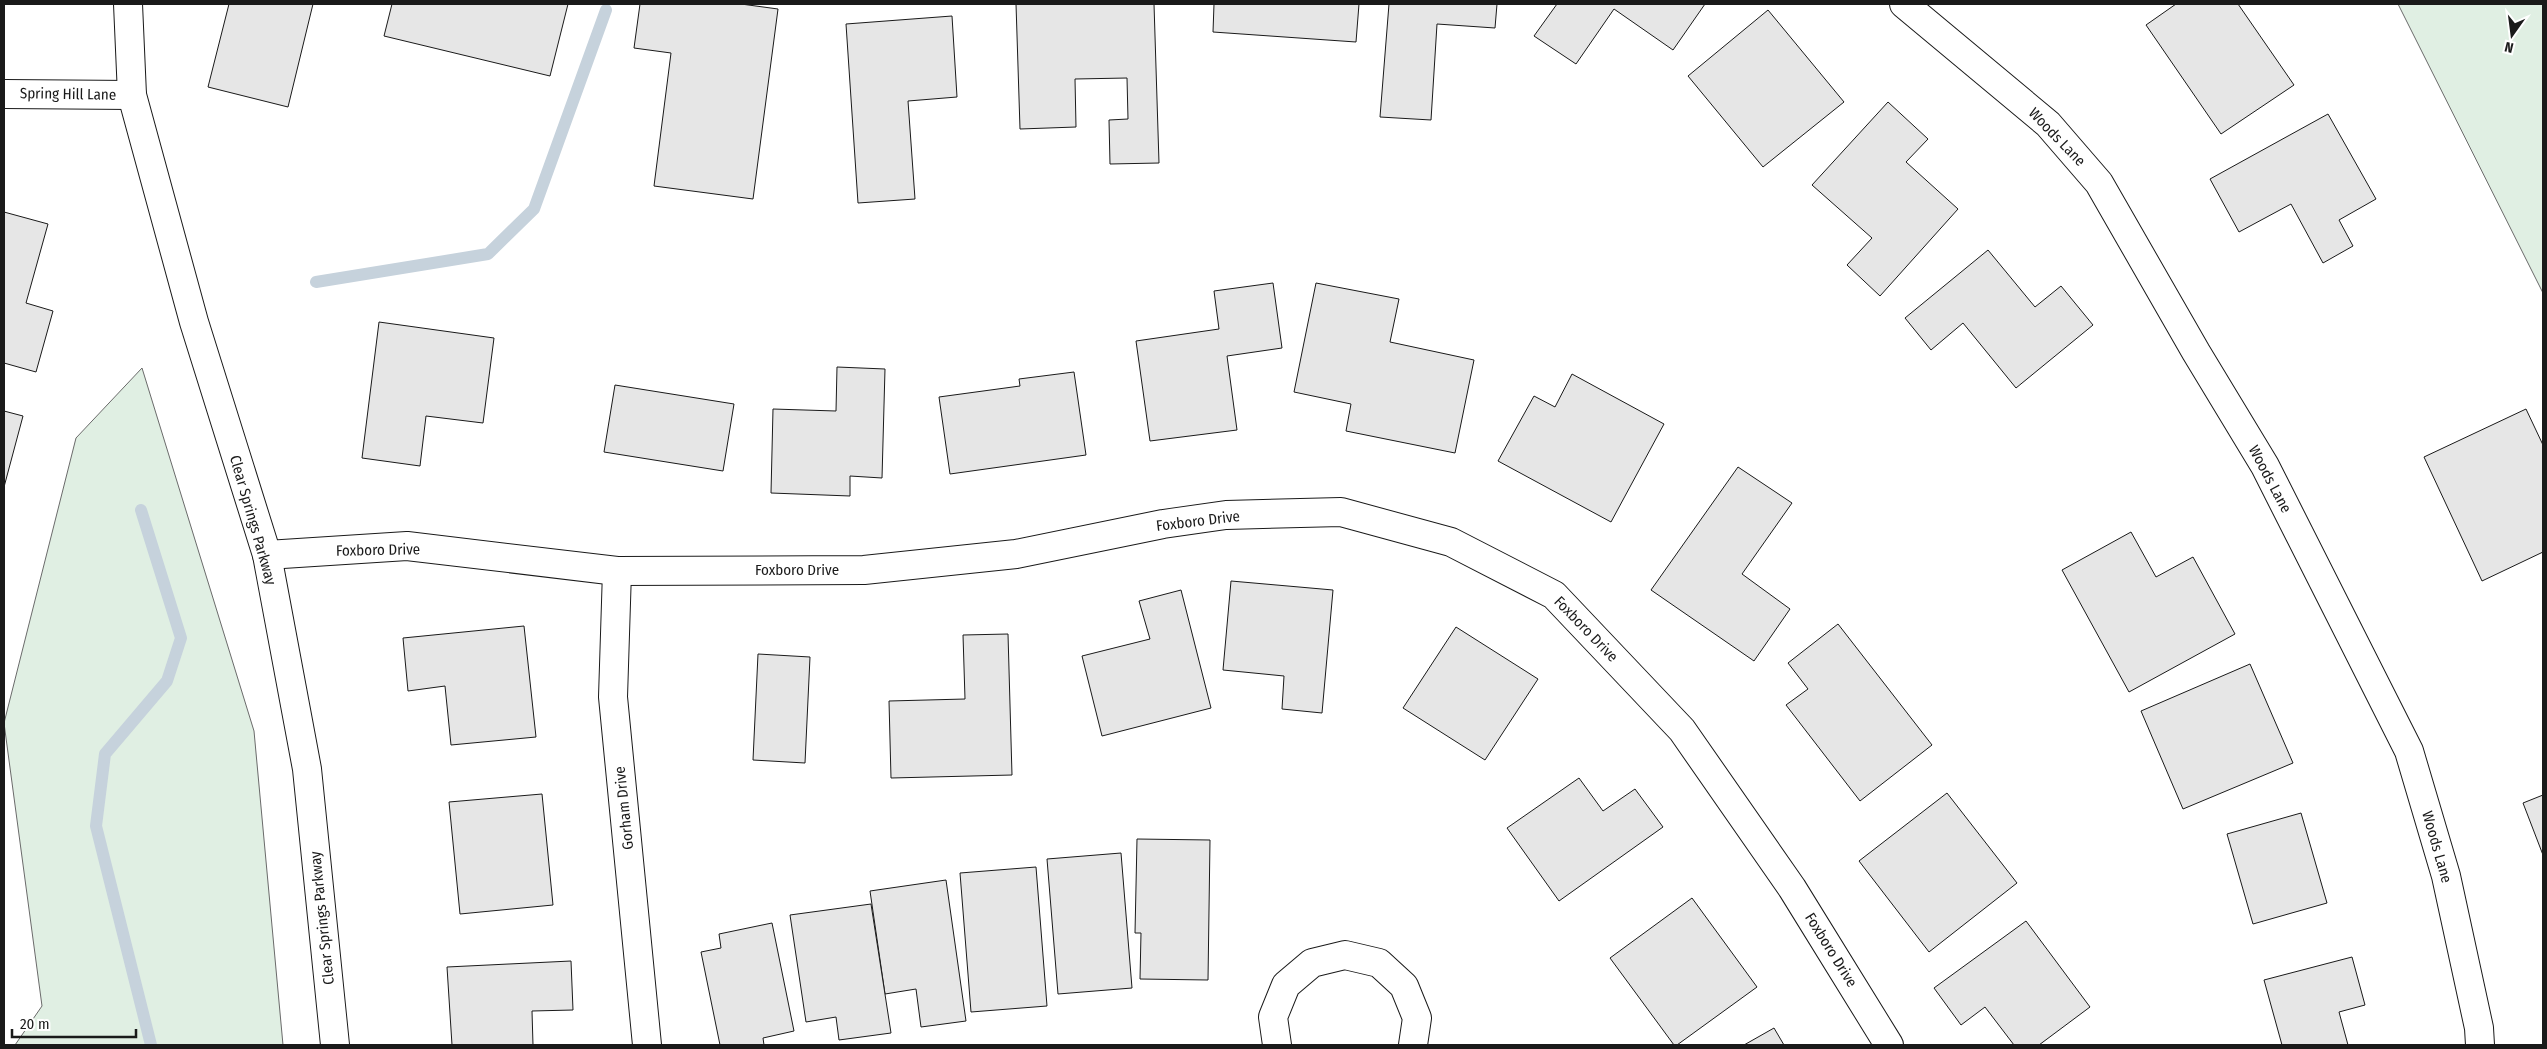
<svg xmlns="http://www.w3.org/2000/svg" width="2547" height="1049" font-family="'Fira Sans Condensed',sans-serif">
  <rect width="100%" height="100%" fill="#fff"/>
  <g fill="#e0efe3" stroke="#6a6a6a">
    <polygon points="2398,4 2543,4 2543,293"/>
    <polygon points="142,368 254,731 283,1045 15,1045 42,1006 4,723 76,438"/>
  </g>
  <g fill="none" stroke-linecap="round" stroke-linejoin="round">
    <g stroke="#c6d2dc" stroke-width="12">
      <polyline points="316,282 488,254 534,209 606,10"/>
      <polyline points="141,510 181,638 167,681 105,754 96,826 151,1045"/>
    </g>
  </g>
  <g fill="#e6e6e6" stroke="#1a1a1a">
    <polygon points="229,4 313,4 288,107 208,87"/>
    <polygon points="392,4 568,4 550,76 384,36"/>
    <polygon points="640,4 741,4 778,9 753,199 654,186 671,53 634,48"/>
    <polygon points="1016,4 1154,4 1159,163 1110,164 1109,120 1128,119 1127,78 1075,79 1076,127 1020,129"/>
    <polygon points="1214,4 1359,4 1356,42 1213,32"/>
    <polygon points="1389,4 1497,4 1495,28 1437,24 1431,120 1380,117"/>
    <polygon points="1557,4 1705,4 1673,50 1614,9 1576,64 1534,36"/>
    <polygon points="2176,4 2238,4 2294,85 2221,134 2146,25"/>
    <polygon points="1768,10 1844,102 1763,167 1688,76"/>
    <polygon points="952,16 957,97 908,101 915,199 858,203 846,24"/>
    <polygon points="1888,102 1928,139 1906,162 1958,209 1880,296 1847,265 1872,238 1812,185"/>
    <polygon points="2328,114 2376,199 2339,220 2353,246 2323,263 2291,204 2239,232 2210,179"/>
    <polygon points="4,212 48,224 26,303 53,311 36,372 4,363"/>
    <polygon points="1988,250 2035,307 2061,286 2093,325 2016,388 1963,323 1931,350 1905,318"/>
    <polygon points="1273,283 1282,348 1227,356 1237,430 1150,441 1136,341 1219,329 1214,291"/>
    <polygon points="1316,283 1399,299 1390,342 1474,360 1455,453 1346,431 1351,404 1294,392"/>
    <polygon points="379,322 494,338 483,423 426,416 420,466 362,458"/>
    <polygon points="837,367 885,369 882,478 850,476 850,496 771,493 773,409 836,411"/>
    <polygon points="1074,372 1086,455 950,474 939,397 1020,386 1019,379"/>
    <polygon points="1572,374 1664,424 1611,522 1498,461 1534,396 1555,407"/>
    <polygon points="615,385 734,404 723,471 604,452"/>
    <polygon points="2526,409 2543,445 2543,552 2482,581 2424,457"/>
    <polygon points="4,411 23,416 4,487"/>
    <polygon points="1738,467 1792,503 1742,574 1790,609 1754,661 1651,590"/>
    <polygon points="2131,532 2156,577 2193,557 2235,634 2129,692 2062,570"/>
    <polygon points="1231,581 1333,590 1322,713 1282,709 1284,676 1223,670"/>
    <polygon points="1181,590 1211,708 1102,736 1082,656 1150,639 1139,601"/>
    <polygon points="1838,624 1932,745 1860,801 1786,705 1808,689 1788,663"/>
    <polygon points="524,626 536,737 451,745 445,686 408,691 403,638"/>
    <polygon points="1456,627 1538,679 1485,760 1403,708"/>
    <polygon points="1008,634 1012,775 891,778 889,701 965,699 963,635"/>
    <polygon points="758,654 810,657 805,763 753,760"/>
    <polygon points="2250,664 2293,763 2183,809 2141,711"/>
    <polygon points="1579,778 1603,811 1635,789 1663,827 1559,901 1507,828"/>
    <polygon points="1947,793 2017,883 1929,952 1859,861"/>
    <polygon points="542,794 553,905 460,914 449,802"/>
    <polygon points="2543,795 2543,855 2523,803"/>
    <polygon points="2301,813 2327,903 2253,924 2227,834"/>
    <polygon points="1137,839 1210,840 1208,980 1140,979 1141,933 1135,933"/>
    <polygon points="1121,853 1132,988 1058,994 1047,859"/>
    <polygon points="1036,867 1047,1006 971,1012 960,873"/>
    <polygon points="946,880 966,1021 921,1027 916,989 885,994 870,891"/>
    <polygon points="1692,898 1757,987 1677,1045 1674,1045 1610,958"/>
    <polygon points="871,904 891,1033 839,1040 836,1017 806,1022 790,915"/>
    <polygon points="2026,921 2090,1007 2039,1045 2014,1045 1985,1007 1961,1025 1934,988"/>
    <polygon points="772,923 794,1031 763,1038 764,1045 720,1045 701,952 721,948 719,934"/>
    <polygon points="2352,957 2365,1005 2339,1012 2348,1045 2282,1045 2264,980"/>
    <polygon points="571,961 573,1010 532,1011 533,1045 452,1045 447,967"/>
    <polygon points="1774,1028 1784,1045 1744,1045"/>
  </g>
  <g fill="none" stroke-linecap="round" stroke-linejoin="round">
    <g stroke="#1a1a1a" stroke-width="30">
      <g id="street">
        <polyline points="1904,4 2048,124 2099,183 2196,352 2265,466 2409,751 2446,876 2479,1028 2480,1045"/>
        <polyline points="4,94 132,95"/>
        <polyline points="267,555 407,546 617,571 864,570 1016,554 1163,524 1226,515 1341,512 1451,542 1554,595 1682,730 1792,888 1889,1045"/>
        <polyline points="617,571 613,697 647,1045"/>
        <polyline points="1277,1045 1273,1017 1286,985 1312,963 1345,955 1379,963 1404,986 1417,1018 1413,1045"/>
      </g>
    </g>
    <g stroke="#1a1a1a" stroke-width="30">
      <polyline id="secondary" points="128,4 132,95 194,322 267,555 307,769 335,1045"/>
    </g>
    <use href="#street" stroke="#fff" stroke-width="28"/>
    <use href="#secondary" stroke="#fff" stroke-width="28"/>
  </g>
  <g text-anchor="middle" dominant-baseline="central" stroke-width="4" stroke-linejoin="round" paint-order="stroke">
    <g font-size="15" fill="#1a1a1a" stroke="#fff">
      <text transform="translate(68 94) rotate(1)">Spring Hill Lane</text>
      <text transform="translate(2057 137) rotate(46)">Woods Lane</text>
      <text transform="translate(2270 479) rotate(62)">Woods Lane</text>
      <text transform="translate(253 520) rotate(74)">Clear Springs Parkway</text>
      <text transform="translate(1198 521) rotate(-7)">Foxboro Drive</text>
      <text transform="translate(378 550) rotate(-1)">Foxboro Drive</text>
      <text x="797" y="570">Foxboro Drive</text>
      <text transform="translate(1586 629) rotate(46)">Foxboro Drive</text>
      <text transform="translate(624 808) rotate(-96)">Gorham Drive</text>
      <text transform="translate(2437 847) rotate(74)">Woods Lane</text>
      <text transform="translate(322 918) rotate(-96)">Clear Springs Parkway</text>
      <text transform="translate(1831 950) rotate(58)">Foxboro Drive</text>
    </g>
  </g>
  <rect width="2547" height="1049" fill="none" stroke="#1a1a1a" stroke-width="10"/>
  <g transform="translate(2512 35) rotate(194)" stroke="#ffffff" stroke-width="4" paint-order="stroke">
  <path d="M0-4L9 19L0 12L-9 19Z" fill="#1a1a1a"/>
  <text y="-8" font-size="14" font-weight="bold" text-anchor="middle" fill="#1a1a1a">N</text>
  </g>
  <path d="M12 1029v8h124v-8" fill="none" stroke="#1a1a1a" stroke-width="2.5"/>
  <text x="20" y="1029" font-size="15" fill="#1a1a1a" stroke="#ffffff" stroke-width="4" paint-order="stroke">20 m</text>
</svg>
